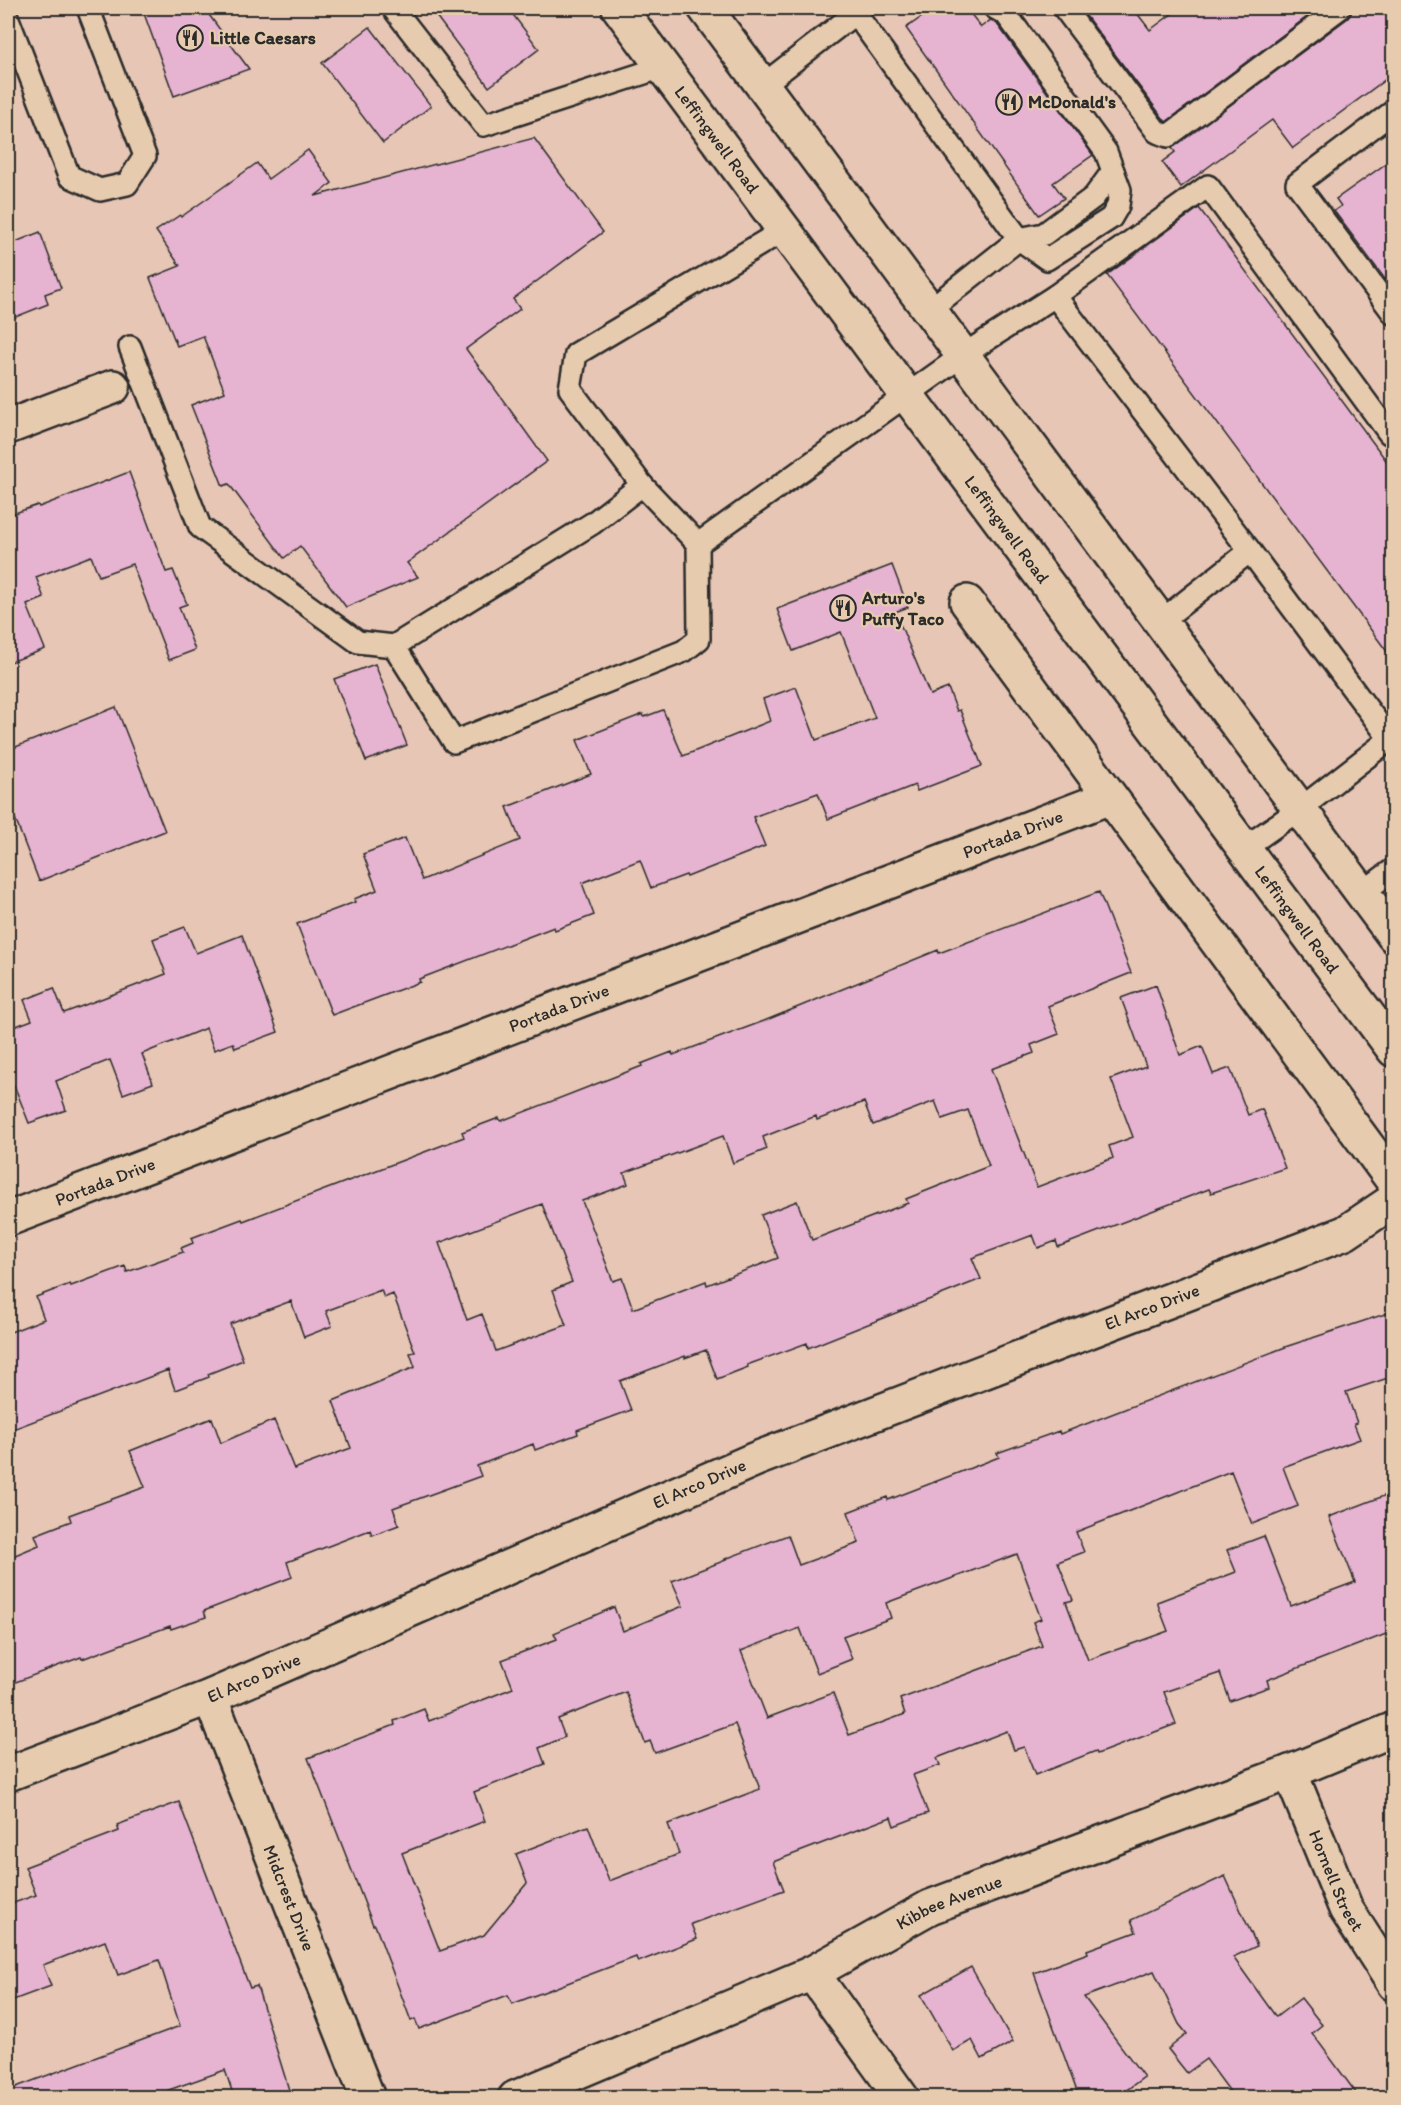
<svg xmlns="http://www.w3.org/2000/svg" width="1401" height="2105" font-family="Itim,sans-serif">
  <rect width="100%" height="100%" fill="#e7c6b5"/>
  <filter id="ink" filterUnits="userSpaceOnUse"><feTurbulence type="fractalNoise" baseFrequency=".0167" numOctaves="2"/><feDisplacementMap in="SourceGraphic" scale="12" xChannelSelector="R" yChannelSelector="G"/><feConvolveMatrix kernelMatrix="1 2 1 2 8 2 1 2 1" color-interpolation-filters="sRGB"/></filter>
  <g filter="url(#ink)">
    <g fill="#e6b3d1" stroke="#2b2b2b" stroke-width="1.5" fill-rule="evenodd">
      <polygon points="142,8 204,8 249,69 174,96"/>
      <polygon points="430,8 508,8 539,49 489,87"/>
      <polygon points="935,8 966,8 981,27 991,20 997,24 1093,155 1053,183 1064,198 1039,215 906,28"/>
      <polygon points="1080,8 1133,8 1150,30 1180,8 1319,8 1166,122"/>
      <polygon points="1353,8 1394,8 1394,73 1293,148 1272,120 1181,187 1162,162 1175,152 1172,148 1348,18"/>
      <polygon points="370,27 431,106 383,143 322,63"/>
      <polygon points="534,138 603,232 513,299 520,309 466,349 547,461 407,563 418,577 346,607 300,546 284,558 229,484 223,486 191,405 225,392 203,336 177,346 150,278 180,266 156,231 180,215 181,217 257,163 268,179 308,150 332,183 315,196"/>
      <polygon points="1394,158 1394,291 1334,211 1341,206 1336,199"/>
      <polygon points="1199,208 1394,471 1394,661 1107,275"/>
      <polygon points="40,232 61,288 45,294 48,304 8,320 8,245"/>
      <polygon points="129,472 166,572 173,570 187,604 179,607 195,650 169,660 132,564 99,576 91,556 36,577 44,598 27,605 45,649 8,663 8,509 10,509 12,514 38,505 39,507"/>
      <polygon points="892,565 908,607 895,612 930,695 948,688 957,711 960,710 982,766 917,791 915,785 828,819 818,793 753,817 765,846 687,877 686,875 651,888 640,860 582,883 594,915 555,930 554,927 419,979 420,982 332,1015 297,924 355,902 354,899 377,890 363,854 405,838 422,880 520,840 507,807 591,774 577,740 643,714 644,717 663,710 683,756 770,721 763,699 796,687 816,740 875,718 841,632 793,651 777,609"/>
      <polygon points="375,664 407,745 366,761 334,679"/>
      <polygon points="116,707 165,831 39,881 8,800 8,750"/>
      <path d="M1099 892 1131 973 1048 1006 1059 1034 1031 1045 1034 1053 991 1069 1037 1187 1113 1158 1109 1146 1133 1137 1111 1079 1146 1066 1121 998 1156 985 1180 1055 1202 1046 1213 1074 1230 1068 1248 1115 1262 1109 1285 1168 1211 1193 1209 1189 1058 1247 1056 1241 1038 1248 1033 1235 972 1258 981 1279 808 1348 807 1343 747 1365 748 1367 717 1379 706 1350 685 1358V1356L620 1381 631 1410 577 1430 578 1434 535 1450 533 1444 477 1466 481 1476 393 1508 399 1525 372 1535 370 1530 287 1562 292 1577 204 1611 206 1617 171 1629 170 1626 82 1659 81 1657 8 1685V1558L39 1545 35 1535 71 1521 69 1515 145 1487 130 1451 212 1418 221 1443 274 1420 294 1469 351 1448 333 1401 415 1367 410 1353 415 1352 393 1294 384 1298 381 1290 326 1311 332 1326 304 1337 291 1301 230 1324 243 1360 208 1374 209 1377 175 1390 168 1370 8 1431V1333L44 1319 36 1297 70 1284 71 1286 125 1266 127 1272 183 1252 181 1248 193 1243 191 1238 242 1219 243 1221 327 1189 464 1137 462 1132 499 1118 501 1121 642 1066 641 1064 672 1052 673 1055 764 1021 938 950 939 953ZM935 1101 942 1119 968 1110 989 1166 906 1199 908 1203 812 1240 797 1201 761 1215 778 1258 707 1285 706 1281 633 1309 622 1278 613 1281 582 1201 628 1184 624 1173 723 1136 733 1163 767 1149 763 1137 816 1116 817 1120 864 1102 873 1125ZM542 1204 572 1282 553 1290 566 1325 496 1351 482 1314 467 1320 439 1243Z"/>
      <polygon points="185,927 196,953 242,935 278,1032 235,1048 233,1043 214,1050 206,1028 142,1054 153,1083 123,1094 110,1060 56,1081 66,1110 29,1123 16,1090 8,1074 8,1029 32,1020 24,1000 54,988 64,1013 166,974 153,939"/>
      <path d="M1394 1311V1376L1346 1392 1357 1423 1354 1424 1360 1439 1283 1467 1298 1506 1252 1524 1231 1471 1076 1532 1084 1552 1058 1562 1073 1600 1066 1602 1088 1660 1168 1631 1157 1602 1236 1572 1227 1550 1264 1536 1291 1606 1355 1582 1329 1517 1394 1492V1631L1267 1680 1269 1687 1230 1701 1220 1673 1164 1692 1176 1724 1097 1754 1096 1751 1035 1775 1024 1747 1014 1750 1007 1731 937 1758 940 1765 913 1775 928 1813 894 1826 891 1817 773 1862 784 1890 691 1924 697 1939 638 1962 636 1957 512 2004 508 1995 419 2029 415 2019 411 2021 375 1925H373L308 1758 395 1725 394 1721 424 1709 429 1721 513 1688 502 1660 557 1639 554 1633 614 1607 623 1631 683 1606 672 1581 726 1560 725 1559 788 1535 799 1565 859 1543 848 1512 887 1497 888 1500 999 1457 997 1453 1059 1431 1060 1434 1288 1346ZM1017 1554 1041 1619 1033 1622 1042 1646 900 1699 905 1714 849 1735 833 1693 767 1718 741 1651 800 1628 817 1673 852 1659 843 1636 891 1618 886 1603ZM626 1692 645 1743 650 1741 655 1753 735 1724 760 1789 668 1824 679 1854 609 1881 588 1826 516 1854 527 1883 484 1935 440 1951 402 1853 485 1821 474 1792 545 1764 539 1748 565 1737 558 1719Z"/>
      <polygon points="179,1802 250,1988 257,1986 289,2090 264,2097 234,2097 225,2070 149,2097 8,2097 8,2090 180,2026 159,1960 118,1975 105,1941 43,1965 51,1986 8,2002 8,1905 36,1895 25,1867 119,1831 117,1825"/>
      <polygon points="1225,1876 1257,1946 1233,1957 1276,2017 1301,1998 1322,2025 1312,2033 1359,2097 1234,2097 1206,2059 1187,2073 1168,2049 1187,2034 1179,2024 1154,1971 1084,1997 1144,2077 1117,2097 1079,2097 1034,1973 1088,1953 1087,1950 1136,1932 1131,1920"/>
      <polygon points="971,1967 1013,2042 982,2059 972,2040 953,2051 921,1995"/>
    </g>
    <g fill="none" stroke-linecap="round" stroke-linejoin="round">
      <g stroke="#2b2b2b" stroke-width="26">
        <g id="service">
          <polyline points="393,8 484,125 663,67"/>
          <polyline points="1064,8 1157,132 1168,136 1340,8"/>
          <polyline points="855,13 1019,239 1047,259 1111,218 1118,206 1120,190 1113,171"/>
          <polyline points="8,19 69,176 100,190 127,184 145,156 88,8"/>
          <polyline points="763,85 862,8"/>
          <polyline points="1394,111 1297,184 1394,314"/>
          <polyline points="784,230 576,354 570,389 642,485 698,544 963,355 1055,296 1208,186 1389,433 1394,436"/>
          <polyline points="1055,296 1250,551"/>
          <polyline points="929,310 1019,239 1044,234 1094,197 1113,171 1106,152 1006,14 995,8"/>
          <polyline points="130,347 200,527 358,642 394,646 593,523 642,485"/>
          <polyline points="1161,621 1250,551 1390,739 1394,741"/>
          <polyline points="394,646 454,742 684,651 699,639 698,544"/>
          <polyline points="1244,848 1300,809 1390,739"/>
          <polyline points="1362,893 1394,869"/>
        </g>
      </g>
      <g stroke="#2b2b2b" stroke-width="38">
        <g id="minor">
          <polyline points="8,427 113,387"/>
          <polyline points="967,602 1394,1182"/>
          <path id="s1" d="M8 1219 1110 797"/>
          <path id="s2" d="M210 1697 368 2098"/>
          <path id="s3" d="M1290 1772 1346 1909 1394 1984"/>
          <path id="s4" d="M8 1774 210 1697 756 1459 1345 1233 1394 1200"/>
          <polyline points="812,1973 902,2098"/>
          <path id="s5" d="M515 2098 812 1973 930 1907 1290 1772 1394 1729"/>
        </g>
      </g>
      <g stroke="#2b2b2b" stroke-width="38">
        <g id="secondary">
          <path id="s6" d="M619 8 1394 1050"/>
          <polyline points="705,8 1394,936"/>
        </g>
      </g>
      <use href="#service" stroke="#e7cbae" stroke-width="21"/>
      <use href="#minor" stroke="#e7cbae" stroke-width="33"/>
      <use href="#secondary" stroke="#e7cbae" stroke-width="33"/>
    </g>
  </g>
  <defs>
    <g id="restaurant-ring" transform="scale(1.35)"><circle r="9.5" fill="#e7cbae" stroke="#2b2b2b" stroke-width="1.5"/><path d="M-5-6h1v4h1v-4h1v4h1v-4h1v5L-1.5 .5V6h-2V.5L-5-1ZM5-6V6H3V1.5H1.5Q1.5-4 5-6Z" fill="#2b2b2b"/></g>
  </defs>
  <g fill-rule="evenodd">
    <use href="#restaurant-ring" x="190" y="38"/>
    <use href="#restaurant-ring" x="1009" y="102"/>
    <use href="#restaurant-ring" x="843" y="608"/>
  </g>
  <g text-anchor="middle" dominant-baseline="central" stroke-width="4.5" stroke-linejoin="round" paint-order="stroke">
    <g font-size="18" font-weight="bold" fill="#2b2b2b" stroke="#e7cbae" text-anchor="start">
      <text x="210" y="38">Little Caesars</text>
      <text x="1028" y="102">McDonald's</text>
      <text x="862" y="598">Arturo's<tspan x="862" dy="21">Puffy Taco</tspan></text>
    </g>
    <g font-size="18" fill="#2b2b2b" stroke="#e7cbae">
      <text stroke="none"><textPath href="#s6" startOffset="164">Leffingwell Road</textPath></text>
      <text stroke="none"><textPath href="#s6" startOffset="650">Leffingwell Road</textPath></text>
      <text stroke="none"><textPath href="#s1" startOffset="1076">Portada Drive</textPath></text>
      <text stroke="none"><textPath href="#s6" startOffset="1136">Leffingwell Road</textPath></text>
      <text stroke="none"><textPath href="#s1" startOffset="590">Portada Drive</textPath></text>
      <text stroke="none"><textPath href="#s1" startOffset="104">Portada Drive</textPath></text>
      <text stroke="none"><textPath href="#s4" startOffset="1236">El Arco Drive</textPath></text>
      <text stroke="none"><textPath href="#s4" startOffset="750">El Arco Drive</textPath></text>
      <text stroke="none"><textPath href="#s4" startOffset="264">El Arco Drive</textPath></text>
      <text stroke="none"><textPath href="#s3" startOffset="118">Hornell Street</textPath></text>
      <text stroke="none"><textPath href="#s2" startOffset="216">Midcrest Drive</textPath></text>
      <text stroke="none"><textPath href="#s5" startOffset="477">Kibbee Avenue</textPath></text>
    </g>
  </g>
  <rect width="1401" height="2105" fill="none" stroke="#e7cbae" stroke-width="30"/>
  <rect x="15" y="15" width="1371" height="2075" fill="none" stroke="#2b2b2b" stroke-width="2" filter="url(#ink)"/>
</svg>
